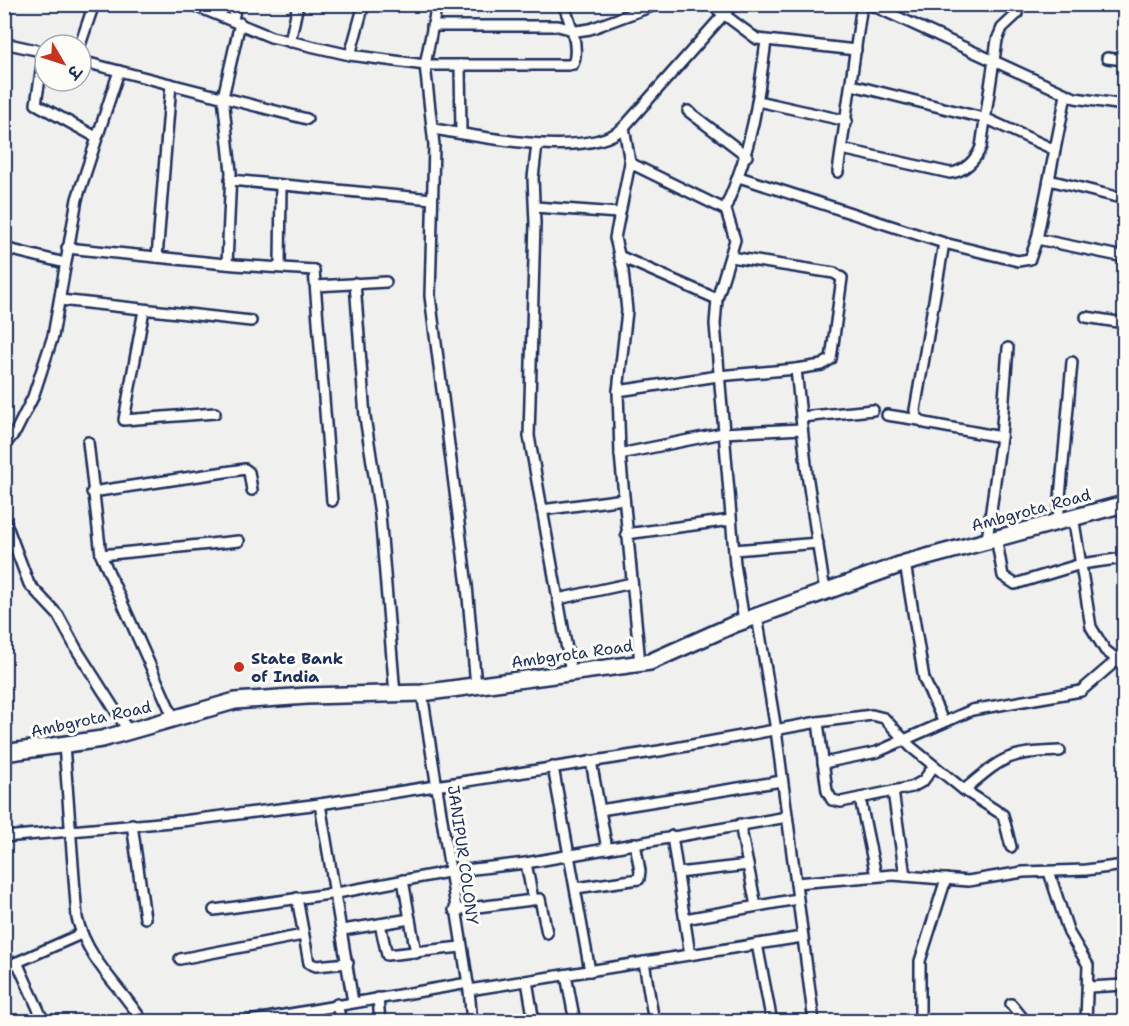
<svg xmlns="http://www.w3.org/2000/svg" width="1129" height="1026" font-family="'Shantell Sans','Playpen Sans Deva',sans-serif">
  <rect width="100%" height="100%" fill="#f0f0ee"/>
  <filter id="ink" filterUnits="userSpaceOnUse"><feTurbulence type="fractalNoise" baseFrequency=".0167" numOctaves="2"/><feDisplacementMap in="SourceGraphic" scale="12" xChannelSelector="R" yChannelSelector="G"/><feConvolveMatrix kernelMatrix="1 2 1 2 8 2 1 2 1" color-interpolation-filters="sRGB"/></filter>
  <g filter="url(#ink)">
    <g fill="none" stroke-linecap="round" stroke-linejoin="round">
      <g stroke="#1b2f5e" stroke-width="14">
        <g id="street">
          <path d="M191 4 271 37 350 55 425 65H568L573 64C580 47 570 21 563 4"/>
          <polyline points="437,4 425,65 434,145 430,296 467,586 476,686"/>
          <polyline points="710,4 757,39 856,50"/>
          <polyline points="869,4 1075,98 1124,105"/>
          <polyline points="233,20 236,4"/>
          <polyline points="432,26 558,26 577,31 590,29 658,4"/>
          <polyline points="290,42 298,4"/>
          <polyline points="4,43 45,52"/>
          <polyline points="80,45 94,4"/>
          <polyline points="44,52 36,104 96,137"/>
          <polyline points="350,55 364,4"/>
          <polyline points="1107,58 1124,60"/>
          <polyline points="460,65 461,133"/>
          <polyline points="119,71 307,119"/>
          <polyline points="852,85 987,119 1055,150"/>
          <polyline points="758,101 847,121"/>
          <polyline points="688,111 747,156"/>
          <polyline points="624,127 630,163 615,238 623,271 627,311 618,391 620,454 640,663"/>
          <path d="M433 129C479 136 590 161 624 127L733 4"/>
          <polyline points="537,144 533,178 535,223 529,436 571,672"/>
          <path d="M842 149 950 173C964 172 976 160 981 147L997 40 1002 28 1017 14"/>
          <polyline points="630,163 726,210"/>
          <polyline points="838,172 862,4"/>
          <polyline points="739,177 944,243 915,410 916,417 925,423 1001,437"/>
          <polyline points="230,180 432,199"/>
          <polyline points="1049,180 1121,198"/>
          <polyline points="535,207 618,213"/>
          <polyline points="1037,239 1124,257"/>
          <polyline points="944,243 1018,261 1030,259 1037,239 1066,95"/>
          <polyline points="4,248 65,263"/>
          <polyline points="67,248 235,265 314,270 332,501"/>
          <polyline points="619,256 717,299"/>
          <polyline points="157,257 171,84"/>
          <polyline points="731,257 834,273 842,278 831,359 822,365 796,369 807,474 825,592"/>
          <polyline points="227,264 231,172 223,97 240,23"/>
          <polyline points="280,266 281,185"/>
          <polyline points="355,283 365,417 380,514 395,694"/>
          <polyline points="316,286 386,282"/>
          <polyline points="60,300 251,321"/>
          <polyline points="144,310 124,420 215,413"/>
          <polyline points="1086,317 1124,323"/>
          <polyline points="618,391 718,376 796,369"/>
          <polyline points="887,415 919,420"/>
          <polyline points="801,417 873,410"/>
          <polyline points="88,442 101,555 174,719"/>
          <polyline points="4,446 16,431 33,397 53,336 77,199 119,71 81,61"/>
          <polyline points="620,454 723,433 802,429"/>
          <polyline points="92,492 245,469 249,472 252,490"/>
          <polyline points="542,510 624,499"/>
          <polyline points="1073,516 1091,627 1105,650 1124,665"/>
          <polyline points="4,518 29,584 58,615 77,650 129,732"/>
          <polyline points="1058,520 1072,362"/>
          <polyline points="626,534 731,520"/>
          <polyline points="996,537 1003,576 1015,584 1081,564 1124,558"/>
          <polyline points="987,540 1001,437 1008,348"/>
          <polyline points="734,550 818,543"/>
          <polyline points="101,555 239,541"/>
          <polyline points="905,563 924,679 943,721"/>
          <polyline points="558,599 632,583"/>
          <polyline points="757,616 776,730 814,1022"/>
          <path d="M744 621 735 564 715 324 717 299 735 240 726 210 727 204C752 147 758 102 766 41"/>
          <polyline points="422,693 469,990 472,1022"/>
          <polyline points="818,722 827,791 832,800 841,802 912,787 923,781 934,766"/>
          <path d="M64 745 77 918C88 961 120 986 143 1022"/>
          <polyline points="591,761 607,849"/>
          <polyline points="823,763 877,752 972,710 1081,691 1124,654"/>
          <polyline points="553,767 590,971"/>
          <path d="M964 790C1005 756 1006 753 1060 751"/>
          <polyline points="893,791 905,876"/>
          <polyline points="860,798 876,876"/>
          <polyline points="320,804 353,1002"/>
          <polyline points="600,810 782,781"/>
          <polyline points="132,824 145,918"/>
          <polyline points="740,824 756,906"/>
          <polyline points="672,836 690,955"/>
          <polyline points="4,837 182,821 320,804 659,751 818,722 872,715 884,718 911,747 964,790 1003,815 1011,847"/>
          <polyline points="526,863 533,899"/>
          <polyline points="1049,872 1069,933 1088,965 1086,1022"/>
          <polyline points="678,873 748,865"/>
          <polyline points="403,880 416,953"/>
          <polyline points="796,883 893,875 968,881 1023,872 1086,870 1124,865"/>
          <polyline points="576,888 639,879 640,871 635,843"/>
          <polyline points="297,898 309,963 316,966 348,963"/>
          <polyline points="214,910 337,893 448,872 526,863 787,817"/>
          <polyline points="454,910 540,899 547,933"/>
          <polyline points="685,919 797,899"/>
          <polyline points="380,924 387,955 461,947"/>
          <polyline points="343,930 410,919"/>
          <polyline points="757,944 772,1022"/>
          <polyline points="180,959 303,935"/>
          <polyline points="17,962 44,1022"/>
          <polyline points="644,962 654,1022"/>
          <polyline points="4,968 81,934"/>
          <polyline points="566,975 575,1022"/>
          <polyline points="527,981 534,1022"/>
          <polyline points="1089,987 1124,985"/>
          <polyline points="469,990 802,937"/>
          <polyline points="378,998 380,1022"/>
          <polyline points="337,1004 341,1022"/>
          <polyline points="1011,1004 1026,1022"/>
          <polyline points="244,1022 468,983"/>
          <polyline points="920,1022 920,961 946,879"/>
        </g>
      </g>
      <g stroke="#1b2f5e" stroke-width="20">
        <polyline id="primary" points="4,753 102,739 235,701 307,696 422,693 650,662 735,624 905,563 1124,504"/>
      </g>
      <use href="#street" stroke="#fdfcf7" stroke-width="9"/>
      <use href="#primary" stroke="#fdfcf7" stroke-width="15"/>
    </g>
  </g>
  <circle fill="#c8321e" stroke="#fdfcf7" stroke-width="2" cx="239" cy="667" r="6"/>
  <g text-anchor="middle" dominant-baseline="central" stroke-width="6" stroke-linejoin="round" paint-order="stroke">
    <g font-size="16" fill="#1b2f5e" stroke="#fdfcf7">
      <text transform="translate(1031 510) rotate(-15)">Ambgrota Road</text>
      <text transform="translate(572 654) rotate(-8)">Ambgrota Road</text>
      <text transform="translate(91 719) rotate(-12)">Ambgrota Road</text>
      <text transform="translate(463 855) rotate(82)">JANIPUR COLONY</text>
    </g>
    <g font-size="16" font-weight="bold" fill="#1b2f5e" stroke="#fdfcf7" text-anchor="start">
      <text x="251" y="658">State Bank<tspan x="251" dy="18">of India</tspan></text>
    </g>
  </g>
  <rect width="1129" height="1026" fill="none" stroke="#fdfcf7" stroke-width="24"/>
  <rect x="12" y="12" width="1105" height="1002" fill="none" stroke="#1b2f5e" stroke-width="2" filter="url(#ink)"/>
  <g transform="translate(63 63) rotate(129)"><circle r="28" fill="#fdfcf7" stroke="#a3aaba" stroke-width="1.5"/>
  <path d="M0-4.5L10 22L0 15L-10 22Z" fill="#c8321e"/>
  <text y="-9" font-size="16" font-weight="bold" text-anchor="middle" fill="#1b2f5e">उ</text>
  </g>
</svg>
